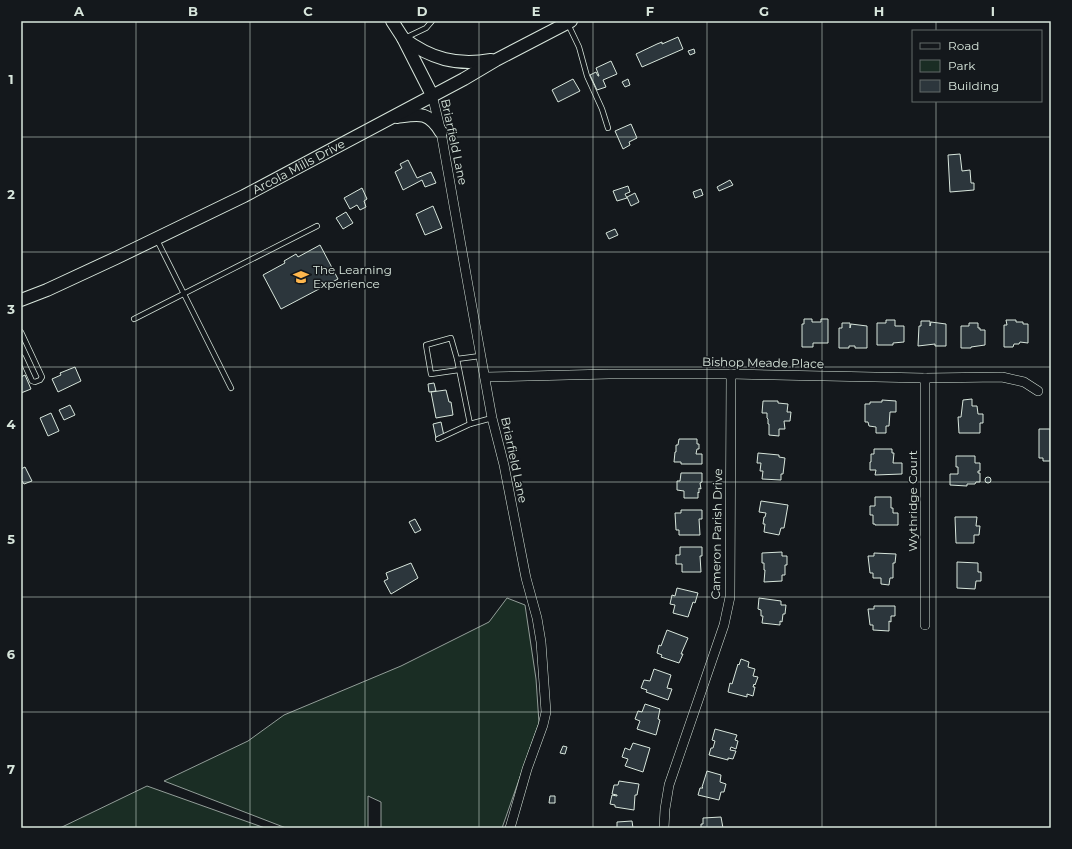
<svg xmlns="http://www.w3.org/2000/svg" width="1072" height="849" font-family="Montserrat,sans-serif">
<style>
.green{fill:#1a2d24;stroke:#939e99}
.building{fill:#2c363c;stroke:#d8e6dc}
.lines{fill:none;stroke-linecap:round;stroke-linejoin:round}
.service-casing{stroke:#d8e6dc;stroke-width:6}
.minor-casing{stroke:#d8e6dc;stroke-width:10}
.tertiary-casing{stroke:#d8e6dc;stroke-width:14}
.service{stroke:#14181c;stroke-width:4.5}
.minor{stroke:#14181c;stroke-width:9}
.tertiary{stroke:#14181c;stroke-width:12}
.grid{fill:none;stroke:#d8e6dc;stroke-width:1;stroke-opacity:0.55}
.labels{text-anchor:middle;stroke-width:3;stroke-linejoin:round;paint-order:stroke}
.street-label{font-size:12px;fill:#d8e6dc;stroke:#14181c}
.poi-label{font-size:12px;fill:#d8e6dc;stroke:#14181c;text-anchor:start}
.neatline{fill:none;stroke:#d8e6dc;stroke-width:1.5}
.grid-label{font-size:13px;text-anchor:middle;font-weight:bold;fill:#d8e6dc}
</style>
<rect width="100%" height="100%" fill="#14181c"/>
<g class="green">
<polygon points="507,598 525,605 536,679 539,723 502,828 381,828 381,802 368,796 368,828 286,828 164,781 248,741 284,715 401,666 489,622"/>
<polygon points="147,786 265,828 60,828"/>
</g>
<g class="building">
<polygon points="678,37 683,49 642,67 636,54 657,44 662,42 662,44"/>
<polygon points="694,49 695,53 690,55 688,51"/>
<polygon points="611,61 617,74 603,80 606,87 597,90 590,75 596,72 598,76 599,76 596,68"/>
<polygon points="573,79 580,91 558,102 552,90"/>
<polygon points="628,79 630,85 625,87 622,82"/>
<polygon points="631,124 637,138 629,142 630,145 623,149 615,131"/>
<polygon points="960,154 962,171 970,170 971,183 974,183 974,190 950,192 948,155"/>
<polygon points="408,160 417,178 431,172 436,183 425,187 422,180 403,190 395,172 402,168 400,164"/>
<polygon points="730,180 733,185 719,191 717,187"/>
<polygon points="628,186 630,192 625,194 627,198 617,201 613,191"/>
<polygon points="362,188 367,199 364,201 366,207 360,210 357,205 350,209 344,198"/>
<polygon points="701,189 703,195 695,198 693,192"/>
<polygon points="635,193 639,202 631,206 627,197"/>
<polygon points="433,206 442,228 425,235 416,214"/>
<polygon points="346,212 353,223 343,229 336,218"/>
<polygon points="615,229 618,235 609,239 606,233"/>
<polygon points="320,245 338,279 281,309 263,275 285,263 284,261 296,254 298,257"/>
<polygon points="804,319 812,319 812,322 821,322 821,319 828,319 828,343 813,343 813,347 802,347 802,324 804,324"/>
<polygon points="886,320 895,320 895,326 904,326 904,342 893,343 893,345 877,345 877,323 886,323"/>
<polygon points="1006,320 1016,320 1016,322 1023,322 1023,324 1028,324 1028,343 1020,342 1019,344 1014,344 1013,347 1004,347 1004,325 1007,325"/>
<polygon points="921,321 930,321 930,326 931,322 946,324 946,346 935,346 935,344 918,346 919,326 921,326"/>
<polygon points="842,323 850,323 850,328 851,324 867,326 867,348 855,348 855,346 849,346 849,348 839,348 839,328 842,328"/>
<polygon points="969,323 978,323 978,328 980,328 980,330 985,330 985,345 971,347 971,348 961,348 961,326 969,326"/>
<polygon points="75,367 81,381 58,392 52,379 61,375 60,373"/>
<polygon points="25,375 31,389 21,393 21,377"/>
<polygon points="434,383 436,391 429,392 428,384"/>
<polygon points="446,390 449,402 451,402 453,415 436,418 431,392"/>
<polygon points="972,399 972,406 977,406 978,414 983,414 983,423 980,423 980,433 959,433 958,417 961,417 963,400"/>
<polygon points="882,400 896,401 896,412 890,412 889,426 886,426 886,433 876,433 876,427 869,426 868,422 865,422 865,404 870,404 870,402 882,402"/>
<polygon points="763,401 778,401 778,403 788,404 787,412 791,412 790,421 784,421 785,429 779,429 779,436 769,435 769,424 768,424 768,419 767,418 767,413 762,413"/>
<polygon points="70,405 75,415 64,420 59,410"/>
<polygon points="51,413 59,431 48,436 40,418"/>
<polygon points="441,422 444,436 436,438 433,424"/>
<polygon points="1039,429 1050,429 1050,461 1043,461 1043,458 1039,458"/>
<polygon points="679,439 697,439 697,444 699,444 699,449 697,449 696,454 702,454 702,464 681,464 681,462 674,462 675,452 676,452 676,445 678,445"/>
<polygon points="874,449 892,449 892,453 894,453 893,463 902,463 902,474 875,475 876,470 870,470 870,462 871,462 871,454 874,454"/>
<polygon points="758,453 779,455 779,457 785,458 783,474 781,474 781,480 762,479 763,471 760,471 761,463 757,463"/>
<polygon points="956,456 975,456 975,463 980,463 980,471 978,471 978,473 980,473 980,482 976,482 975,484 967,484 967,486 950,485 950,474 958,474 958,467 956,467"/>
<polygon points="25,467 32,481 24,484 22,481 21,481 21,469"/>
<polygon points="681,473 702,473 702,482 700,483 701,489 699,488 699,493 698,492 698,498 684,498 684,491 677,490 677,481 680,481"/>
<circle cx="988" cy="480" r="3"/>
<polygon points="875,497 891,497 891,508 893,508 893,513 898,513 898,525 875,525 875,524 873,524 873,515 870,515 870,506 875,506"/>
<polygon points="761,501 788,505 784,528 781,528 779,535 764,532 765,524 763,524 764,517 765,517 766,513 759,512"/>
<polygon points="681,510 702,510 702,519 699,519 700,535 679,535 679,530 676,530 675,513 681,513"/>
<polygon points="955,517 977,517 976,526 980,526 979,535 974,535 974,543 956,543"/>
<polygon points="415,519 421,530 415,533 409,522"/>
<polygon points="680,547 702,547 702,556 700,556 701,572 682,572 682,564 676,564 676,555 680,555"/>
<polygon points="782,552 782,556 787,556 787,565 785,565 785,575 782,575 782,581 764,582 765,570 764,570 764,563 762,563 762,553"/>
<polygon points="874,553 896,554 895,563 893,563 893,578 890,578 889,585 881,584 881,578 873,578 873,573 870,573 868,556 874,556"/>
<polygon points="957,562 978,563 978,572 981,572 981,581 976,581 975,589 957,588"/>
<polygon points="411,563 418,578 391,594 384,581 388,579 386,573"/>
<polygon points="677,588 698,593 695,603 693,602 688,617 673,613 675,605 670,604 672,595 675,596"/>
<polygon points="759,598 781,601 781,605 786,605 785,614 783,614 782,622 780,621 780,625 762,623 763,616 761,616 761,610 758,609"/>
<polygon points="874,606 895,606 895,616 891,616 891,622 889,621 889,631 873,630 873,625 870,625 868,609 874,609"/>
<polygon points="667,630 688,638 681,654 683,654 679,663 661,657 662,655 657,653 659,645 661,646"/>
<polygon points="741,659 749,662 748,667 755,669 753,676 758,677 755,685 754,684 753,687 755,687 753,696 747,694 747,697 728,692 730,683 732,684 738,664 739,665"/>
<polygon points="654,669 671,675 667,688 672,689 668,700 646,692 647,690 641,688 644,680 650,681"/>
<polygon points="645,704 660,709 658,719 660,720 656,735 637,729 640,721 635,719 638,711 642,712"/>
<polygon points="715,729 737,735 735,740 738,741 736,749 731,747 730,750 736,751 733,759 728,758 728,760 709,755 711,748 713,748 715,741 712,740"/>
<polygon points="633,743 650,748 643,772 625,766 628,759 622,757 625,748 630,750"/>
<polygon points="563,746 567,747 565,754 560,753"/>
<polygon points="707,771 721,775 720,782 726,784 724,792 721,792 719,800 698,795 700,788 703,788 702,787"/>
<polygon points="619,781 639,784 637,795 635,795 634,810 615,807 615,805 610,804 612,795 617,796 617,795 612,794 614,785 618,785"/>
<polygon points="550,796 555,796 555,803 549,803"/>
<polygon points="721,817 723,828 701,828 701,824 703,824 703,818"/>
<polygon points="632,821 633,828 617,828 617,822"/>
</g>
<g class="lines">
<defs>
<g id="service">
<polyline points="568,24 579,47 587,76 602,109 608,128"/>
<polyline points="405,38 426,28 432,21"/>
<polyline points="157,240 231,388"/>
<polyline points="134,319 317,226"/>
<polyline points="21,332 42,377 40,380 35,382 32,381 21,357"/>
<polyline points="480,356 457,359 470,424 492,418"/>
<polyline points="457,359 451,338 426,345 431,374 459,370"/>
<polyline points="438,439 470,424"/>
</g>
<g id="minor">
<polyline points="432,95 441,132 468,285 492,418 504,465 526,578 537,618 541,642 546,712 543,725 527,769 510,828"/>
<polyline points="485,377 609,374 731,374 925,378 1002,377 1024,382 1038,391"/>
<polyline points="925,378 925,625"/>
<polyline points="664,828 665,809 669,785 724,625 730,597 731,374"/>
</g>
<g id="tertiary">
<polyline points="392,21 403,38 432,95"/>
<path d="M403,38C431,59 457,66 491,60"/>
<path d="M397,117C419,114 428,111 441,132"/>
<path id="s1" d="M21,300L47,290L116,258L244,196L464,79L496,60L571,21"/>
</g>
</defs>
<use href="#service" class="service-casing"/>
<use href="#minor" class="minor-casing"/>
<use href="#tertiary" class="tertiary-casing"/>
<use href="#service" class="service"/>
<use href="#minor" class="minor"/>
<use href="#tertiary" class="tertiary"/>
</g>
<path class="grid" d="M136,21V828M250,21V828M365,21V828M479,21V828M593,21V828M707,21V828M822,21V828M936,21V31M936,101V828M21,137H1051M21,252H1051M21,367H1051M21,482H1051M21,597H1051M21,712H1051"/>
<defs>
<symbol id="school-bare" viewBox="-9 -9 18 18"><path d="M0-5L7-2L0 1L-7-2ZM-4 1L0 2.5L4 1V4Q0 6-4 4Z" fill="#ffb74d" stroke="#14181c" stroke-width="2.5" paint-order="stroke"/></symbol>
</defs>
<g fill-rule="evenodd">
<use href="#school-bare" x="290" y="266" width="22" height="22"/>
</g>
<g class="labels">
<g class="street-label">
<text transform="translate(454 142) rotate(78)" y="4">Briarfield Lane</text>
<text dy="4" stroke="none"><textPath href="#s1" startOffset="308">Arcola Mills Drive</textPath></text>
<text transform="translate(763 363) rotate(1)" y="4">Bishop Meade Place</text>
<text transform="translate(514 460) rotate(78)" y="4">Briarfield Lane</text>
<text transform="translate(913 501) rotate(-90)" y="4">Wythridge Court</text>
<text transform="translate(717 534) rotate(-89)" y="4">Cameron Parish Drive</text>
</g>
<g class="poi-label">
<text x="313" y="274">The Learning<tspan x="313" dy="14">Experience</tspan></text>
</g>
</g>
<rect width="1072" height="849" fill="none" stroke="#14181c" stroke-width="44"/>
<rect x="912" y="30" width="130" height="72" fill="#14181c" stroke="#626a69"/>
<rect x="920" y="43" width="20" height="6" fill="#14181c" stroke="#626a69"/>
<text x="948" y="50" font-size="12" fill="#d8e6dc">Road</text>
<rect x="920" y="60" width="20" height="12" fill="#1a2d24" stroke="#626a69"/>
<text x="948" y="70" font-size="12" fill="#d8e6dc">Park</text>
<rect x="920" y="80" width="20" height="12" fill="#2c363c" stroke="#626a69"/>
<text x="948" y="90" font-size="12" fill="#d8e6dc">Building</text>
<rect x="22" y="22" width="1028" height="805" class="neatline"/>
<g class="grid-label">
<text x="79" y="16">A</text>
<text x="193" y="16">B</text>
<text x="308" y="16">C</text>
<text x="422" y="16">D</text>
<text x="536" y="16">E</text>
<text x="650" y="16">F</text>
<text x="764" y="16">G</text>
<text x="879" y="16">H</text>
<text x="993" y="16">I</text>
<text x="11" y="84">1</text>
<text x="11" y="199">2</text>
<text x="11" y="314">3</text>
<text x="11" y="429">4</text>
<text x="11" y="544">5</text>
<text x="11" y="659">6</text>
<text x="11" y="774">7</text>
</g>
</svg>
